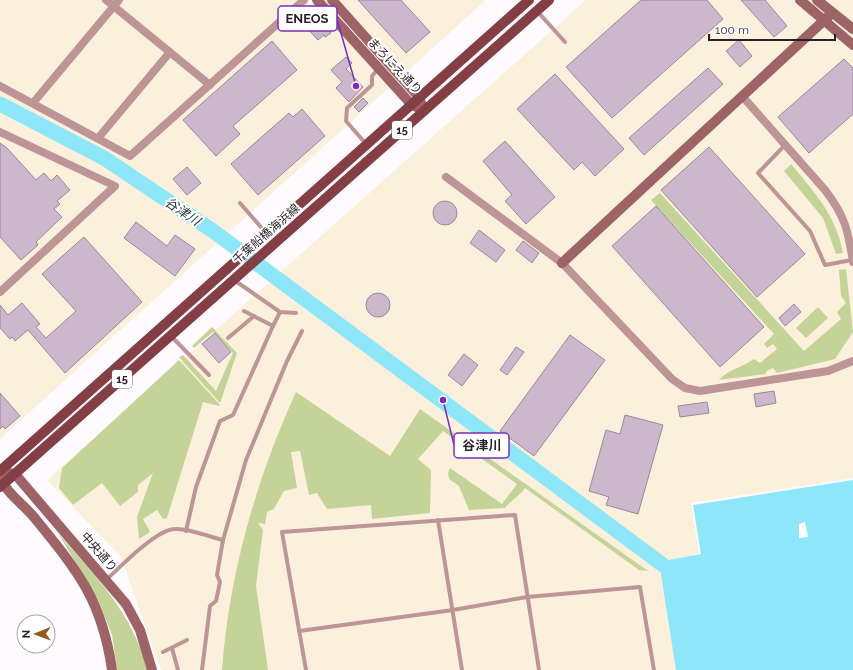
<svg xmlns="http://www.w3.org/2000/svg" width="853" height="670" font-family="Raleway,'Noto Sans JP',sans-serif">
<style>
.industrial{fill:#fbf0dc}
.green{fill:#c4d498}
.water{fill:#8ee6f9}
.pier{fill:#fffafe}
.lines{fill:none;stroke-linecap:round;stroke-linejoin:round}
.river{stroke:#8ee6f9;stroke-width:15}
.building{fill:#cdb7cd;stroke:#9d879c}
.lane{stroke:#be9596;stroke-width:4}
.street{stroke:#be9596;stroke-width:8}
.secondary{stroke:#9d6366;stroke-width:10}
.primary{stroke:#843f45;stroke-width:10}
.labels{text-anchor:middle;stroke-width:4;stroke-linejoin:round;paint-order:stroke}
.shield{fill:#fff;stroke:#686268;stroke-width:1}
.shield-label{font-size:11px;font-weight:bold;fill:#281f28}
.street-label{font-size:12px;fill:#281f28;stroke:#fff}
.water-label{font-size:13px;font-style:italic;fill:#1f3539;stroke:#fff}
.leader{fill:none;stroke:#7b2cbf;stroke-width:1.5}
.callout-dot{fill:#7b2cbf;stroke:#fff;stroke-width:1.5}
.callout{fill:#fff;stroke:#7b2cbf;stroke-width:1.5}
.callout-label{font-size:13px;text-anchor:middle;font-weight:bold;fill:#281f28}
</style>
<rect width="100%" height="100%" fill="#fffafe"/>
<g class="industrial">
<polygon points="0,0 305,0 311,5 314,0 486,0 0,439"/>
<polygon points="586,0 853,0 853,478 691,503 699,553 661,564 677,670 161,670 121,557 47,480"/>
</g>
<g class="green">
<path d="M791,164C815,193 836,215 843,253L836,254L823,218L784,171Z"/>
<path d="M660,193L804,351L841,319L837,312L846,303L841,296L839,270L846,269L853,332L835,359L777,373L773,368L768,370L765,374L719,380C727,370 743,367 754,359L760,363L777,349L773,344L767,348L764,344L774,334L651,200Z"/>
<polygon points="818,307 828,318 806,338 796,328"/>
<polygon points="212,327 237,353 220,403 179,357 183,355 216,391 233,353 213,332 194,348 192,346"/>
<polygon points="179,360 220,405 219,406 203,402 167,518 163,519 157,510 143,519 150,532 139,539 137,517 153,473 138,485 138,492 120,506 102,483 73,505 59,488 62,468"/>
<path d="M296,392L390,456L420,409L648,571L639,570L525,488C520,496 512,499 505,508L469,510L459,486L449,479L448,473L450,468L502,504L517,484L443,431L418,459L431,470L430,513L372,519L371,505L327,509L317,493L309,495L300,451L291,452L297,488L284,491L274,509L267,512L265,524L258,523L263,530L256,586L268,670H222C229,574 256,480 296,392Z"/>
<path d="M58,533C94,575 134,614 147,670H117L112,635L98,600Z"/>
</g>
<polygon class="water" points="853,480 853,670 676,670 660,568 669,560 701,554 693,505"/>
<polygon class="pier" points="805,522 808,537 799,538 799,524"/>
<g class="lines">
<polyline class="river" points="0,104 104,158 213,231 663,565"/>
</g>
<g class="building">
<polygon points="358,0 401,0 430,32 406,53"/>
<polygon points="641,0 707,0 723,19 612,118 566,67"/>
<polygon points="741,0 765,0 787,26 774,37"/>
<polygon points="308,7 331,33 325,37 324,35 318,40 306,27 301,31 292,21"/>
<polygon points="739,40 752,56 740,67 726,51"/>
<polygon points="272,41 297,70 233,126 240,134 216,156 183,120"/>
<polygon points="346,57 352,63 346,69 363,87 349,102 336,88 342,82 331,70"/>
<polygon points="844,59 853,68 853,114 809,153 778,117"/>
<polygon points="708,68 723,84 644,155 629,138"/>
<polygon points="555,74 624,149 595,176 582,162 574,170 517,109"/>
<polygon points="363,98 368,103 359,112 354,107"/>
<polygon points="302,109 325,136 258,195 231,164 289,113 293,117"/>
<polygon points="505,141 555,197 526,224 505,201 512,195 483,161"/>
<polygon points="0,143 7,148 36,180 44,173 51,181 57,175 70,190 57,201 60,204 54,209 62,217 36,242 38,245 21,260 0,237"/>
<polygon points="709,147 805,254 757,297 661,190"/>
<polygon points="187,167 201,183 187,195 173,179"/>
<circle cx="445" cy="213" r="12"/>
<polygon points="656,206 764,327 720,367 612,246"/>
<polygon points="136,222 167,246 175,235 195,249 175,276 124,238"/>
<polygon points="479,230 505,250 496,262 470,243"/>
<polygon points="84,237 142,302 65,373 28,330 15,341 12,337 10,339 0,328 0,305 8,315 22,303 40,324 36,327 46,338 76,311 42,274"/>
<polygon points="523,241 539,253 532,263 516,250"/>
<circle cx="378" cy="305" r="12"/>
<polygon points="794,304 801,312 785,326 779,318"/>
<polygon points="215,333 231,352 219,363 202,344"/>
<polygon points="570,335 605,360 534,456 500,431"/>
<polygon points="516,347 524,352 507,375 500,370"/>
<polygon points="464,354 478,365 462,386 448,375"/>
<polygon points="774,391 776,403 756,407 754,394"/>
<polygon points="0,393 20,416 5,429 3,426 0,429"/>
<polygon points="707,402 709,413 680,417 678,406"/>
<polygon points="625,415 663,425 638,514 606,505 609,497 589,491 606,430 620,434"/>
</g>
<g class="lines">
<g class="lane">
<polyline points="537,11 565,42"/>
<polyline points="366,144 346,121 347,108 372,85 372,76 379,68"/>
<polyline points="785,145 758,173 810,231 825,265 852,260"/>
<polyline points="240,203 266,233"/>
<polyline points="234,280 280,312 296,313"/>
<polyline points="273,326 280,312"/>
<polyline points="171,336 209,375"/>
<polyline points="228,338 254,316"/>
<polyline points="438,520 462,670"/>
<polyline points="186,531 196,487 220,421 233,415 273,326 244,311"/>
<path d="M107,579C121,566 157,529 175,529C188,528 210,537 223,540"/>
<polyline points="299,631 453,610 527,597 640,587 654,670"/>
<polyline points="172,648 178,670"/>
<polyline points="163,652 187,640"/>
<polyline points="202,670 210,606 216,601 220,582 217,575 223,540 246,460 287,361 302,331"/>
<polyline points="306,670 282,532 515,515 539,670"/>
</g>
<g class="street">
<polyline points="106,0 210,85"/>
<polyline points="0,86 130,156 304,0"/>
<path d="M743,97L825,190C845,216 848,230 853,262"/>
<polyline points="33,103 119,0"/>
<polyline points="0,132 115,186 0,292"/>
<polyline points="99,137 170,52"/>
<polyline points="446,177 562,263 672,379 685,388 700,391 828,371 853,361"/>
</g>
<g class="secondary">
<polyline points="317,0 411,104 424,111"/>
<polyline points="332,0 419,97 422,106"/>
<polyline points="800,0 853,45"/>
<polyline points="817,0 853,29"/>
<polyline points="562,263 832,13"/>
<polyline points="0,472 15,474 126,604 140,630 152,670"/>
<path d="M0,474C4,492 21,502 33,516C77,570 102,599 112,670"/>
</g>
<g class="primary">
<polyline points="0,471 529,0"/>
<polyline points="0,487 549,0"/>
</g>
</g>
<g class="labels">
<g class="shield">
<rect x="392" y="121" width="20" height="18" rx="3"/>
<rect x="112" y="370" width="20" height="18" rx="3"/>
</g>
<g class="shield-label">
<text x="402" y="134">15</text>
<text x="122" y="383">15</text>
</g>
<g class="street-label">
<text transform="translate(395 66) rotate(47)" y="4">まろにえ通り</text>
<text transform="translate(266 234) rotate(-41)" y="4">千葉船橋海浜線</text>
<text transform="translate(99 552) rotate(49)" y="4">中央通り</text>
</g>
<g class="water-label">
<text transform="translate(183 211) rotate(34)" y="5">谷津川</text>
</g>
</g>
<path class="leader" d="M356 86L337 19M443 400L454 445"/>
<g class="callout-dot">
<circle cx="356" cy="86" r="4"/>
<circle cx="443" cy="400" r="4"/>
</g>
<g class="callout">
<rect x="278" y="6" width="59" height="25" rx="4"/>
<rect x="454" y="433" width="55" height="25" rx="4"/>
</g>
<g class="callout-label">
<text x="307" y="23">ENEOS</text>
<text x="482" y="450">谷津川</text>
</g>
<g transform="translate(36 634) rotate(269)"><circle r="19" fill="#ffffff" stroke="#a9a5a9"/>
<path d="M0-3L7 15L0 10L-7 15Z" fill="#985920"/>
<text y="-6" font-size="11" font-weight="bold" text-anchor="middle" fill="#281f28">N</text>
</g>
<path d="M709 34v6h126v-6" fill="none" stroke="#281f28" stroke-width="2"/>
<text x="715" y="34" font-size="12" fill="#281f28" stroke="#ffffff" stroke-width="3" paint-order="stroke">100 m</text>
</svg>
